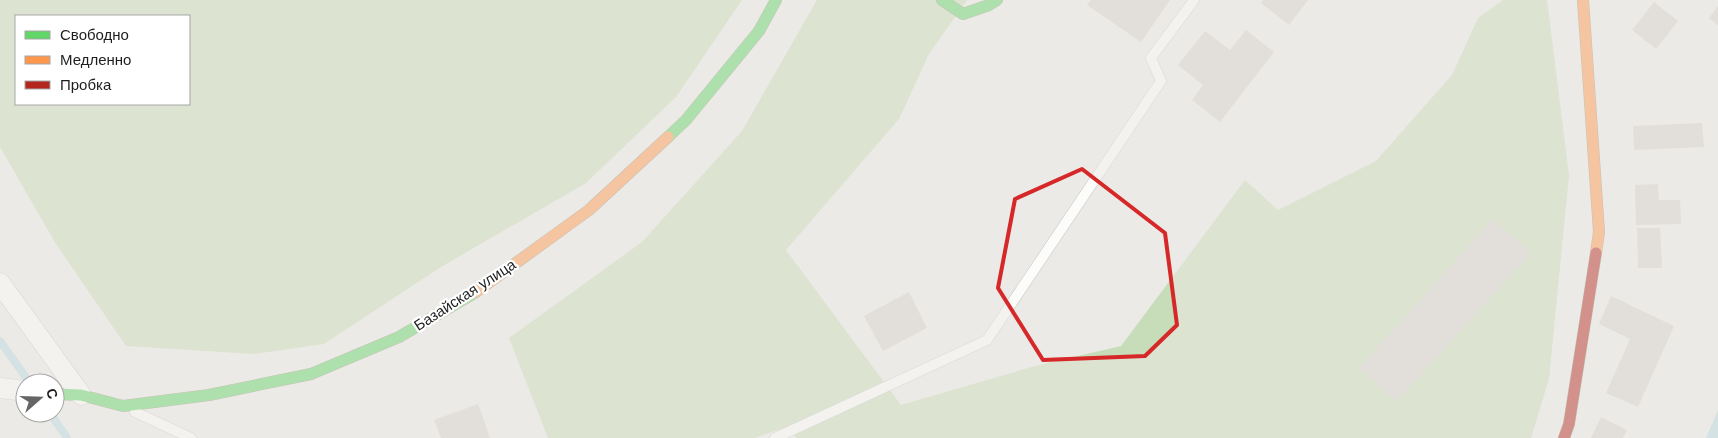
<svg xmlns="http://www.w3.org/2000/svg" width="1718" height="438" font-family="'DM Sans',sans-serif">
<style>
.forest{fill:#c7dcb9;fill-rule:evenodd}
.water{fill:#b7dae2}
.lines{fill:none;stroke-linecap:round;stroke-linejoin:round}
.stream{stroke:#b7dae2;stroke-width:8}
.building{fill:#d4d2cf}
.lane-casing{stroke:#c5c4c2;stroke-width:11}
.street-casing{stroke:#c5c4c2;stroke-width:21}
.fast-casing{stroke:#95967d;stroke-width:12}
.slow-casing{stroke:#95967d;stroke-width:12}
.jam-casing{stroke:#95967d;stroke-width:12}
.lane{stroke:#fcfcfb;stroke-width:10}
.street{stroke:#fcfcfb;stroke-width:20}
.fast{stroke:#63d668;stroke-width:11}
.slow{stroke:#ff974d;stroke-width:11}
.jam{stroke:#b3261e;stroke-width:11}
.marked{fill:none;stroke:#d62828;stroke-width:4;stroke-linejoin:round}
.labels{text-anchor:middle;stroke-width:4.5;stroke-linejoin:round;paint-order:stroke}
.street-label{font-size:15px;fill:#1e1e1e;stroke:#fff}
</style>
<rect width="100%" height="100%" fill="#eceae6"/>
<g class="forest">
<path d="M0,0H742L676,97L586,183L441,267L324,344L254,354L126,346L56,244L0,147ZM16,16H189V104H16Z"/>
<polygon points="817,0 967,0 929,54 899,119 786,250 901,405 1035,366 1121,346 1245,180 1278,210 1376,161 1452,75 1478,18 1503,0 1547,0 1569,176 1549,379 1531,438 797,438 786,427 755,438 548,438 509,338 642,242 742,131"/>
</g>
<polygon class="water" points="1718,410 1718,438 1706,438"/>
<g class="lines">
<g class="stream">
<polyline points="0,341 30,383"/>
<polyline points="50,413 67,438"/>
</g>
</g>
<g class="building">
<polygon points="1091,0 1170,0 1141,42 1087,5"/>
<polygon points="1263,0 1308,0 1289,25 1261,3"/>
<polygon points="1654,2 1678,21 1656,49 1632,30"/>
<polygon points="1718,6 1718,25 1709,18"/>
<polygon points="1246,30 1274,52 1220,122 1192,100 1203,85 1178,65 1205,31 1230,50"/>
<polygon points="1702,123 1704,147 1634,150 1633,126"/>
<polygon points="1658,184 1659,200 1680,200 1681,224 1636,225 1635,185"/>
<polygon points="1493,219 1531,253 1396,402 1359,368"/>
<polygon points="1637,228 1660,228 1662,268 1638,268"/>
<polygon points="909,292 927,328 883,351 864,316"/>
<polygon points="1611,296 1674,326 1638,407 1606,393 1630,339 1599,324"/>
<polygon points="478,404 490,438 441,438 434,420"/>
<polygon points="1601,417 1627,430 1623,438 1591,438"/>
</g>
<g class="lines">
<defs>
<g id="lane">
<polyline points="135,412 191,438"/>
<polyline points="775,438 987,340 1161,81 1151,58 1194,0"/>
</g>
<g id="street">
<polyline points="0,283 81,395"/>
<polyline points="0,388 25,391"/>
</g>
<g id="fast">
<polyline points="942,0 963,14 989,5 997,0"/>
<polyline points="668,137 686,120 759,31 776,0"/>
<polyline points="55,394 81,395 123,406 209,395 311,374 399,337 476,292"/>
</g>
<g id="slow">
<polyline points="1583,0 1599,232 1596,253"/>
<polyline points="476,292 589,210 668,137"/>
</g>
<polyline id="jam" points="1564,438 1569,424 1596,253"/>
</defs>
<use href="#lane" class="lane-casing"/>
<use href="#street" class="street-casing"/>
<use href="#fast" class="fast-casing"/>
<use href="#slow" class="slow-casing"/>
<use href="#jam" class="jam-casing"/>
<use href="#lane" class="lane"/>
<use href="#street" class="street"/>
<use href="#fast" class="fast"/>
<use href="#slow" class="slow"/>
<use href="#jam" class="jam"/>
</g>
<path d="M0 0H1718V438H0ZM1082,169L1165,233L1177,325L1145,356L1043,360L998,288L1015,199Z" fill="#eceae6" fill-opacity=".55" fill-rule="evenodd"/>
<path class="marked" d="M1082,169L1165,233L1177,325L1145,356L1043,360L998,288L1015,199Z"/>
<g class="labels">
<g class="street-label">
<text transform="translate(465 295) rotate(-33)" y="5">Базайская улица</text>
</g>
</g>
<rect x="15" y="15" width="175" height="90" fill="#ffffff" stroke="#a5a5a5"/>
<rect x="25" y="31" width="25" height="8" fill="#63d668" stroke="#a5a5a5"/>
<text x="60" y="40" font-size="15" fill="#1e1e1e">Свободно</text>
<rect x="25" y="56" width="25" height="8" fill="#ff974d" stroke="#a5a5a5"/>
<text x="60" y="65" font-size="15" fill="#1e1e1e">Медленно</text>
<rect x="25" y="81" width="25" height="8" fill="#b3261e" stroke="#a5a5a5"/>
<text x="60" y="90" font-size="15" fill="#1e1e1e">Пробка</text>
<g transform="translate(40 398) rotate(70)"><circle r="24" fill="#ffffff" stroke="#a5a5a5"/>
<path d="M0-4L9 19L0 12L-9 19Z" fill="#666564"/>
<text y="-8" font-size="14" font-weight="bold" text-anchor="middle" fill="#1e1e1e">С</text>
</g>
</svg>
